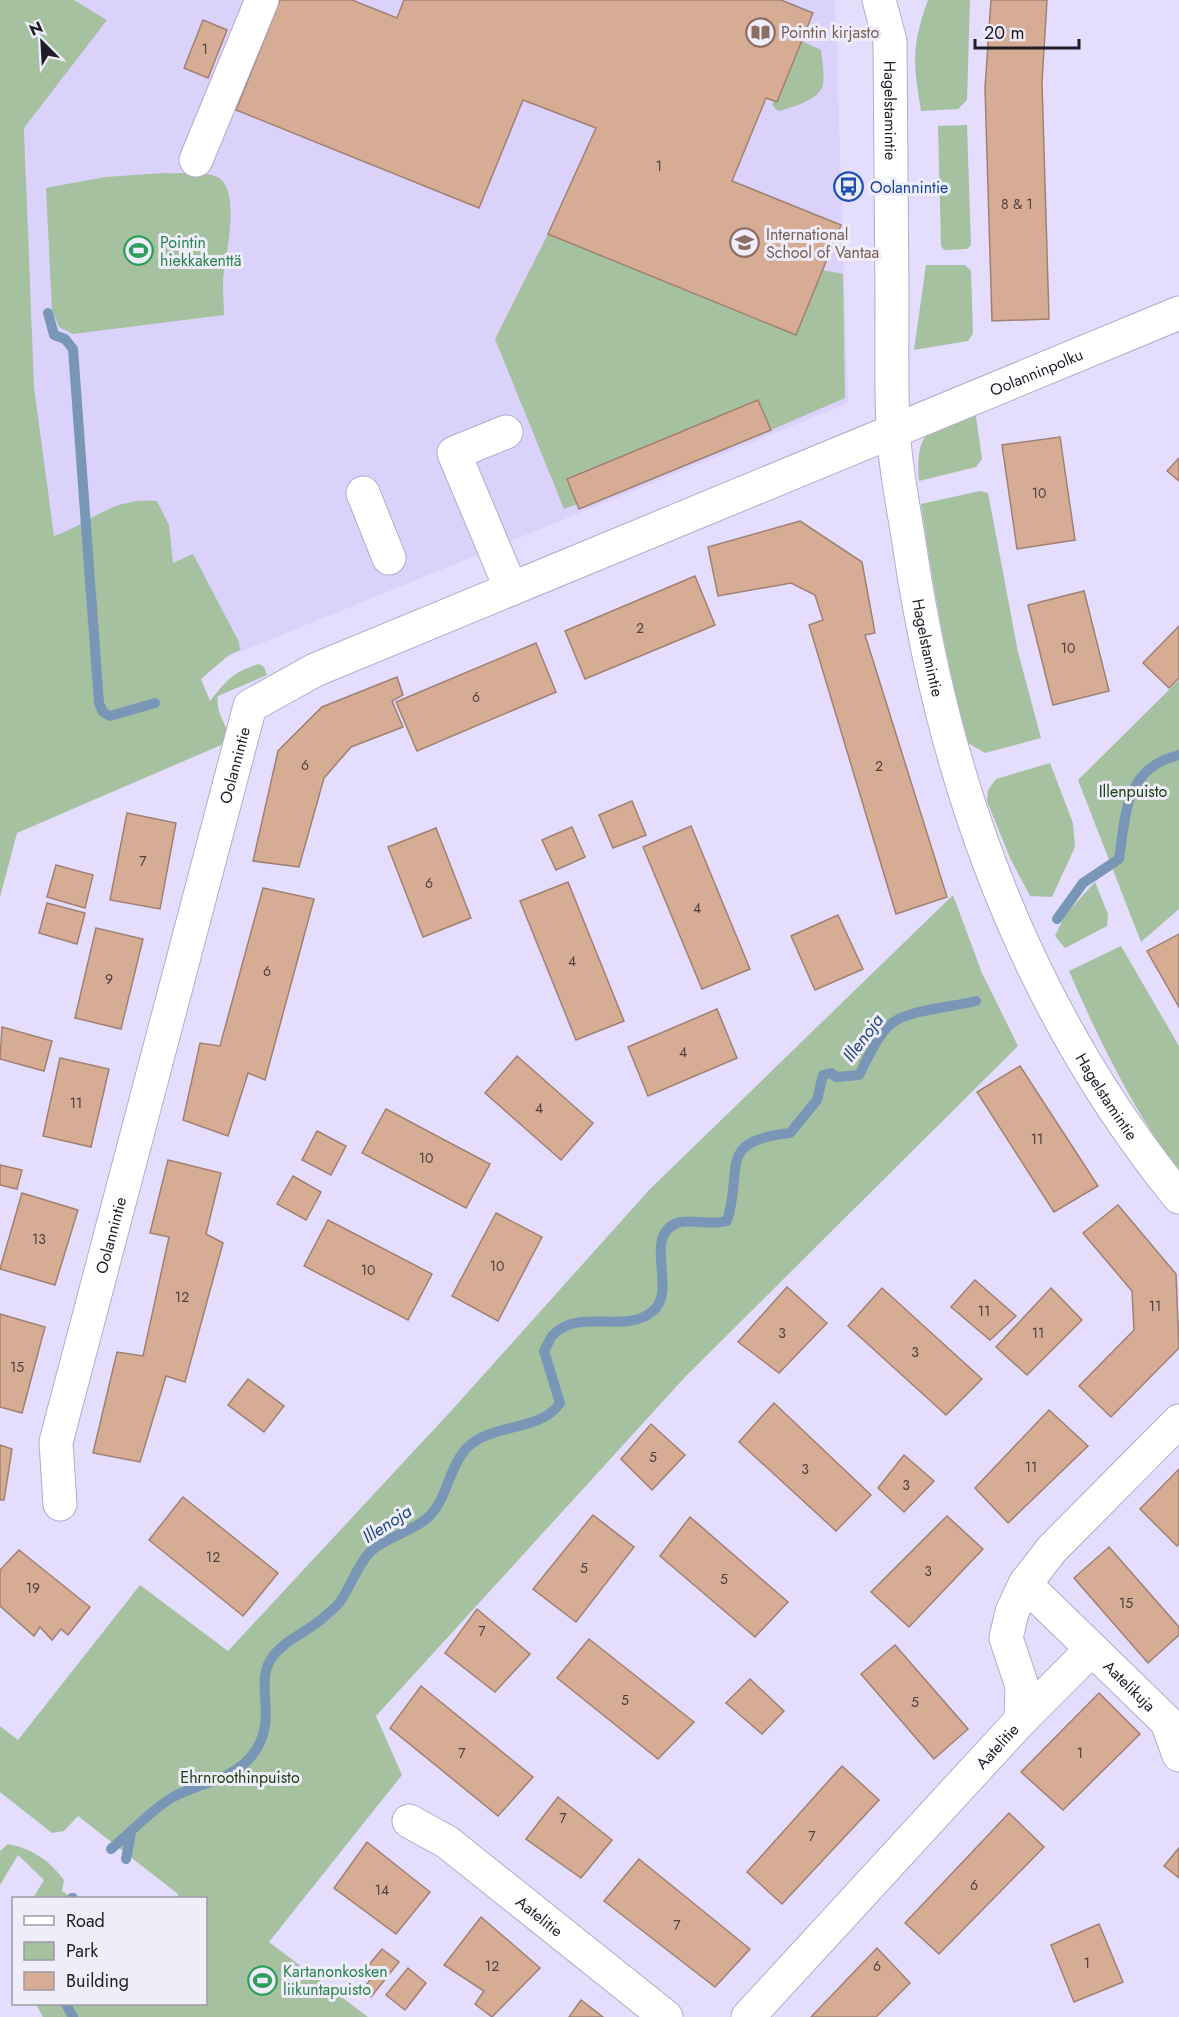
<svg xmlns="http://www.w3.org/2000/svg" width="1179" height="2017" font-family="Jost,sans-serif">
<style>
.built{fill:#dad2fa}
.green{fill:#a6c1a0}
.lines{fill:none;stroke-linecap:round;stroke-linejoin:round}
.stream{stroke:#7a96b7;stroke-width:10}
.building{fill:#d6ac95;stroke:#a08171;stroke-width:1.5}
.minor-casing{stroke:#b2accb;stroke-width:35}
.minor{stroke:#fff;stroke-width:33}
.labels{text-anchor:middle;stroke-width:6;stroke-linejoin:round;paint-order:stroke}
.number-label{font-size:14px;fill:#4e4144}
.education-label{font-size:16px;fill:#785e54;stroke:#f0edfa;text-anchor:start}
.street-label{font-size:16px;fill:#201d29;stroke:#f0edfa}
.transit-label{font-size:16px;fill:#164399;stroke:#f0edfa;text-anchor:start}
.leisure-label{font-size:16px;fill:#27864d;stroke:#f0edfa;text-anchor:start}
.park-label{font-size:16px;fill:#1b4210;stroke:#f0edfa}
.water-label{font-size:18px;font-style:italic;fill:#234a78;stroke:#f0edfa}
</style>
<rect width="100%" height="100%" fill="#e4ddfe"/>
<polygon class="built" points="74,0 835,0 848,403 196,670 0,557 0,57 27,177 24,128 106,20"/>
<g class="green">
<path d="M0,0H74L107,20L24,128L34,387L54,536C91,523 114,496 157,501L169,525L173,563L193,554L239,642L240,650L229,655L201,679L210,701C227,680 231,673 259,664L264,667L267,675L218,696C215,717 230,724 228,742L17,833L0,897Z"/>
<path d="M928,0H970L967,100L958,109L921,111C913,63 911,47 928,0Z"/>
<path d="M802,41L821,50C822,60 825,75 823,85C819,100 791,108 778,111L772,105Z"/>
<polygon points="967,125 971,245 967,249 944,250 941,246 938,126"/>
<path d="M164,173C179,174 201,171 215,176C244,186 224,259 223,282C223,293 224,304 224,315L73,334L59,327L52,310L46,188L105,177Z"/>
<polygon points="548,234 796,335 822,270 843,274 845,398 771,430 758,400 567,478 577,504 564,509 495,339"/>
<polygon points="926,265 965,265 971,271 973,334 968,341 914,350"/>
<path d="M975,409L982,459L976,467L919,481C915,426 932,430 975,409Z"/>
<path d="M980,491L988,493L1018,652L1041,738L985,753L968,743C946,664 933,585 921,504Z"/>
<polygon points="1179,680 1179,909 1141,942 1078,780"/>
<polygon points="1050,763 1073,823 1075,847 1052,897 1030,896 1010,858 987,801 988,790 996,779"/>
<polygon points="1095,882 1108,914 1107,926 1065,948 1055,936 1065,915"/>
<polygon points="953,895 982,973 1018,1046 686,1376 376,1716 402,1775 269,1942 368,2017 43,2017 36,2004 206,2004 206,1898 177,1898 178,1894 78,1816 64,1831 52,1833 0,1792 0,1726 18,1740 140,1585 228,1651 451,1411 650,1189"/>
<path d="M1121,946L1179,1046V1171C1132,1109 1100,1042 1069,971Z"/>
<path d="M8,1844C32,1848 50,1861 64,1880L62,1891L72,1898H33L44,1880L18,1855L0,1885V1851Z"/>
</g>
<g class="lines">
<g class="stream">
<polyline points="48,313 54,335 65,339 73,349 99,703 103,712 110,716 155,703"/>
<path d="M1057,919L1083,883L1119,859C1126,813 1125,768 1179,755"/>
<path d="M111,1849C132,1832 149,1811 173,1797C199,1783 228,1781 249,1759C283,1721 251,1685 273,1656C285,1640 307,1632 323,1618C328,1613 335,1608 339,1603C351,1587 356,1567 370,1552C385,1538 408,1533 425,1520C447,1503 447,1471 465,1450C489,1422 540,1433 560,1403L544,1351C547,1347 549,1339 553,1335C580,1307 625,1335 653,1311C678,1290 642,1237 677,1223C690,1218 709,1226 727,1221C744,1169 715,1141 790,1133L817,1100L823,1075L831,1073L836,1077L859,1075C868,1058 876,1037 891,1024C906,1010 953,1007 976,1001"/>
<polyline points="126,1859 131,1833"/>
<polyline points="72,1898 73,1898"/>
<polyline points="66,2004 73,2017"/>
</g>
</g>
<g class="building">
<polygon points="280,0 352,0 397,18 404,0 781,0 813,13 777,102 766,98 732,181 841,225 796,335 548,234 596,128 523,100 479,208 236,110"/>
<polygon points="991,0 1047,0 1042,82 1049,319 992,321 985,88"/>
<polygon points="203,20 227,30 208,78 184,68"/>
<polygon points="758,400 771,430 579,509 567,479"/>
<polygon points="1060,437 1075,540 1017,549 1002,445"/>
<polygon points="1179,458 1179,481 1167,471"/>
<polygon points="800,521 862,562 875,633 865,635 947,897 896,914 809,625 823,620 815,595 791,583 718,596 708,547"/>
<polygon points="695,576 715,625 585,679 565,631"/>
<polygon points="1084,591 1109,691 1053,705 1028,605"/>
<polygon points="1179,626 1179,678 1169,688 1143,663"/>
<polygon points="536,643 556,692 417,751 396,702"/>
<polygon points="397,677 403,695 392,701 403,727 351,747 324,778 299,867 253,861 278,751 322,707"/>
<polygon points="632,801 646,835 613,848 599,815"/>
<polygon points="127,813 176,823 160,909 110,900"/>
<polygon points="691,826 750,969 702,989 643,847"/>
<polygon points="572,827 585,857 556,870 542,840"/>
<polygon points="436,828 471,918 423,937 388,847"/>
<polygon points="56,865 93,875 85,908 47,897"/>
<polygon points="568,882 624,1021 576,1040 520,901"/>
<polygon points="263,888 314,899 265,1080 248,1073 228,1136 183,1120 200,1043 220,1046"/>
<polygon points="47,903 85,913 77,944 39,933"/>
<polygon points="838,915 863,969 815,990 791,936"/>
<polygon points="96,928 143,939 121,1029 75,1018"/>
<polygon points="1179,934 1179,1007 1147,951"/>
<polygon points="717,1009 737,1058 648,1096 628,1047"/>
<polygon points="2,1027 52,1041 44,1071 0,1059"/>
<polygon points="517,1056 593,1123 561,1160 485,1093"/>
<polygon points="60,1058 109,1069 91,1147 43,1136"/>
<polygon points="1020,1066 1098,1186 1054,1212 977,1092"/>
<polygon points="386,1109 490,1164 466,1208 362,1153"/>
<polygon points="317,1131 346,1146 331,1175 302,1160"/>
<polygon points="168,1160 221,1173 206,1234 223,1243 185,1382 166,1376 140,1462 93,1453 117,1352 143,1356 169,1237 150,1233"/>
<polygon points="0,1165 22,1170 17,1189 0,1185"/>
<polygon points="293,1176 321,1192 306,1220 277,1204"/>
<polygon points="22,1193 78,1210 55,1285 0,1269"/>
<polygon points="1118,1205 1176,1274 1179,1348 1111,1417 1079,1386 1134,1330 1132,1291 1083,1233"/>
<polygon points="496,1213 542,1237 498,1321 452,1296"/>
<polygon points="328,1220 432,1274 408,1320 304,1266"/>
<polygon points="975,1280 1016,1316 990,1340 951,1307"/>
<polygon points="787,1287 827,1323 779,1373 738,1342"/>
<polygon points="882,1288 982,1379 946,1415 848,1326"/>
<polygon points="1051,1288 1082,1320 1027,1375 996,1347"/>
<polygon points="0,1314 45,1327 22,1413 0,1407"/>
<polygon points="248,1379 284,1406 264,1432 228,1405"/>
<polygon points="774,1403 871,1495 836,1531 739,1442"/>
<polygon points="1049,1410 1088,1446 1008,1523 975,1488"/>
<polygon points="651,1424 685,1455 652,1490 621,1459"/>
<polygon points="0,1445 12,1449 4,1500 0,1500"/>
<polygon points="904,1455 934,1481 904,1512 878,1488"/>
<polygon points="1179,1469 1179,1544 1177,1546 1140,1509"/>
<polygon points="183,1497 278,1573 243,1616 149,1540"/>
<polygon points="593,1515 634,1547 576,1622 533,1589"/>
<polygon points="947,1516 983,1549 909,1627 871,1592"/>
<polygon points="690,1517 788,1602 755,1637 660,1556"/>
<polygon points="1109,1547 1179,1627 1179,1635 1148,1663 1074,1578"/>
<polygon points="19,1550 90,1607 68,1635 61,1629 52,1640 40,1627 34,1636 0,1606 0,1570"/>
<polygon points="477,1609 530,1654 495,1692 445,1653"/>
<polygon points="589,1639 694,1722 658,1759 557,1678"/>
<polygon points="895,1645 968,1729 934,1759 861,1674"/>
<polygon points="750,1679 784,1711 762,1734 726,1703"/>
<polygon points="421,1686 533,1777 498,1816 390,1728"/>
<polygon points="1099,1693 1140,1734 1063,1810 1021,1772"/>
<polygon points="842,1766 879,1800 782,1904 747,1872"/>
<polygon points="558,1797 612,1840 581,1878 526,1839"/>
<polygon points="1009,1813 1044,1847 939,1954 905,1923"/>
<polygon points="367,1842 430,1892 396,1934 334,1888"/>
<polygon points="1179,1848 1179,1878 1164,1866"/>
<polygon points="639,1859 750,1949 715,1987 604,1901"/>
<polygon points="481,1917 540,1968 492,2017 475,2004 484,1991 444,1965"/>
<polygon points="1099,1924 1123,1982 1074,2002 1051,1945"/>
<polygon points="877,1948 910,1983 876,2017 811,2017"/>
<polygon points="382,1949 399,1962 371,1997 362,1990 370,1980 362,1973"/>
<polygon points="408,1968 426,1983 405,2010 386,1995"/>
<polygon points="581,2000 603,2017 569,2017"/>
</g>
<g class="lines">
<defs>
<g id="minor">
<path id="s1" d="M879,0L890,41C891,127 891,213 892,299C892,342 891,385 893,428C895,468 904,509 910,549C945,786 1027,1010 1179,1197"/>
<polyline points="196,160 262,0"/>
<polyline points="506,432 454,453 511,589"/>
<polyline points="363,493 389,558"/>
<path id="s2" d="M60,1504L56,1442L250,706L315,670L1179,313"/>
<polyline points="1025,1584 1092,1649"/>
<path id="s3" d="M1021,1720L1092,1649L1167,1722L1179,1755"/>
<path id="s4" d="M409,1821L447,1842L666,2017"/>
<path id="s5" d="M748,2017L1021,1720L1022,1686L1006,1638L1012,1612L1025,1584L1052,1549L1179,1421"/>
</g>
</defs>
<use href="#minor" class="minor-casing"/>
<use href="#minor" class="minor"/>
</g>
<defs>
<symbol id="library-ring" viewBox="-11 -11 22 22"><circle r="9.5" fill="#f0edfa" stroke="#8d6e63" stroke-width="1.5"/><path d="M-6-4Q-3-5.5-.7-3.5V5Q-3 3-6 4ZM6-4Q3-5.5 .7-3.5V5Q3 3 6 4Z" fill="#8d6e63"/></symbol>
<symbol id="bus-ring" viewBox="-11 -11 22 22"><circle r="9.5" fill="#f0edfa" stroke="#1a4fb4" stroke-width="1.5"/><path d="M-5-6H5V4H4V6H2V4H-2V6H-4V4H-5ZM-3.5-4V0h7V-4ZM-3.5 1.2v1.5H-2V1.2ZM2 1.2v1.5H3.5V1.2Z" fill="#1a4fb4"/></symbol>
<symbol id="school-ring" viewBox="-11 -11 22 22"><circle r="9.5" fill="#f0edfa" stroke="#8d6e63" stroke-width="1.5"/><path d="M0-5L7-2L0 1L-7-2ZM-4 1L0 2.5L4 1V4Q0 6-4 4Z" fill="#8d6e63"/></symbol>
<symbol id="stadium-ring" viewBox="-11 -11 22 22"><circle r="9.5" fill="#f0edfa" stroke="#2e9e5b" stroke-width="1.5"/><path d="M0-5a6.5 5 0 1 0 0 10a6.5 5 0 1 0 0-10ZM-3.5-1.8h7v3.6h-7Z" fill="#2e9e5b"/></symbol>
</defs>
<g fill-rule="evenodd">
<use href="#library-ring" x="744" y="16" width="33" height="33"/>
<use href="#bus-ring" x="832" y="170" width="33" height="33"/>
<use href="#school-ring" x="728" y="226" width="33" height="33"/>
<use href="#stadium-ring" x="122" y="234" width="33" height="33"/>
<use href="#stadium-ring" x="246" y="1964" width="33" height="33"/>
</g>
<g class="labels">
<g class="number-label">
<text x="205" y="54">1</text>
<text x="659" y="171">1</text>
<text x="1017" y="209">8 &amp; 1</text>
<text x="1039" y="498">10</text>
<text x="640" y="633">2</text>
<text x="1068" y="653">10</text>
<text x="476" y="702">6</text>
<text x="305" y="770">6</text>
<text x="879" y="771">2</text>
<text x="143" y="866">7</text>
<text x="429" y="888">6</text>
<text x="697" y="913">4</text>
<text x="572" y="966">4</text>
<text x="267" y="976">6</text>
<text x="109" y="984">9</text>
<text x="683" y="1057">4</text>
<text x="76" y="1108">11</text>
<text x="539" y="1113">4</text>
<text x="1037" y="1144">11</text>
<text x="426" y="1163">10</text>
<text x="39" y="1244">13</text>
<text x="497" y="1271">10</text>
<text x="368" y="1275">10</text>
<text x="182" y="1302">12</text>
<text x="1155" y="1311">11</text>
<text x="984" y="1316">11</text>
<text x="782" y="1338">3</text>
<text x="1038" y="1338">11</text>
<text x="915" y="1357">3</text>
<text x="17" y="1372">15</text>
<text x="653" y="1462">5</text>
<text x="1031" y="1472">11</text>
<text x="805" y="1474">3</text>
<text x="906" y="1490">3</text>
<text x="213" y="1562">12</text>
<text x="584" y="1573">5</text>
<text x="928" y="1576">3</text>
<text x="724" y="1584">5</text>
<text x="33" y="1593">19</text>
<text x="1126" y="1608">15</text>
<text x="482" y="1636">7</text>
<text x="625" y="1705">5</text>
<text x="915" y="1707">5</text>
<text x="462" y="1758">7</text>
<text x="1080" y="1758">1</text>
<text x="563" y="1823">7</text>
<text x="812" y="1841">7</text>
<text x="974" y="1890">6</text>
<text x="382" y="1895">14</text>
<text x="677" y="1930">7</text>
<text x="1087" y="1968">1</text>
<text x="492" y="1971">12</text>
<text x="877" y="1971">6</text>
</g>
<g class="education-label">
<text x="781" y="38">Pointin kirjasto</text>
<text x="766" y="240">International<tspan x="766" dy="18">School of Vantaa</tspan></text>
</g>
<g class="street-label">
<text dy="6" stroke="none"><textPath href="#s1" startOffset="112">Hagelstamintie</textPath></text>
<text dy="6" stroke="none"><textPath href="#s2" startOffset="1678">Oolanninpolku</textPath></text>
<text dy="6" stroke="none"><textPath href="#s1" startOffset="652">Hagelstamintie</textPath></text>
<text dy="6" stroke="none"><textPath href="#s2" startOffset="762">Oolannintie</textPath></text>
<text dy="6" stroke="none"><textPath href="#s1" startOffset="1138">Hagelstamintie</textPath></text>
<text dy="6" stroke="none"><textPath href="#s2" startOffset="276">Oolannintie</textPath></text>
<text dy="6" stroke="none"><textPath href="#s3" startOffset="153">Aatelikuja</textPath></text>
<text dy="6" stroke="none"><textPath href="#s5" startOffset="368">Aatelitie</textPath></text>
<text dy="6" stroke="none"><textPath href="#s4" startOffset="162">Aatelitie</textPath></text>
</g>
<g class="transit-label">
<text x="870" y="193">Oolannintie</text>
</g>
<g class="leisure-label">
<text x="160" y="248">Pointin<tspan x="160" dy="18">hiekkakenttä</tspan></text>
<text x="283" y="1977">Kartanonkosken<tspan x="283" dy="18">liikuntapuisto</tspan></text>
</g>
<g class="park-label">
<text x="1133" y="797">Illenpuisto</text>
<text x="240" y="1783">Ehrnroothinpuisto</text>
</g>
<g class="water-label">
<text transform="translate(863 1038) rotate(-53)" y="6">Illenoja</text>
<text transform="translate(387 1524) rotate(-33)" y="6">Illenoja</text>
</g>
</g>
<rect x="12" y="1897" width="195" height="108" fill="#f0edfa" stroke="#9d9aa6" stroke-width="1.5"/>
<rect x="24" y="1916" width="30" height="9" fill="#ffffff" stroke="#9d9aa6" stroke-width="1.5"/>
<text x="66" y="1927" font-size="18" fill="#201d29">Road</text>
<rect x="24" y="1942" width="30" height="18" fill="#a6c1a0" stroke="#9d9aa6" stroke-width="1.5"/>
<text x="66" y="1957" font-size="18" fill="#201d29">Park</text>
<rect x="24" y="1972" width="30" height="18" fill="#d6ac95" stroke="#9d9aa6" stroke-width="1.5"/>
<text x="66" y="1987" font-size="18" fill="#201d29">Building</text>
<g transform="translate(42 42) rotate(336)" stroke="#f0edfa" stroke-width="4.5" paint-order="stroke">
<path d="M0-4.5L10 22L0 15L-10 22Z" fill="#201d29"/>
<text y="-9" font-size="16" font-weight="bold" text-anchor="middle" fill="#201d29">N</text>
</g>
<path d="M975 39v9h104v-9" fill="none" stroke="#201d29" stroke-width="3"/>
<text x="984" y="39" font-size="18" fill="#201d29" stroke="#f0edfa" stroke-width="4.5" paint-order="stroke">20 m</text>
</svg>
